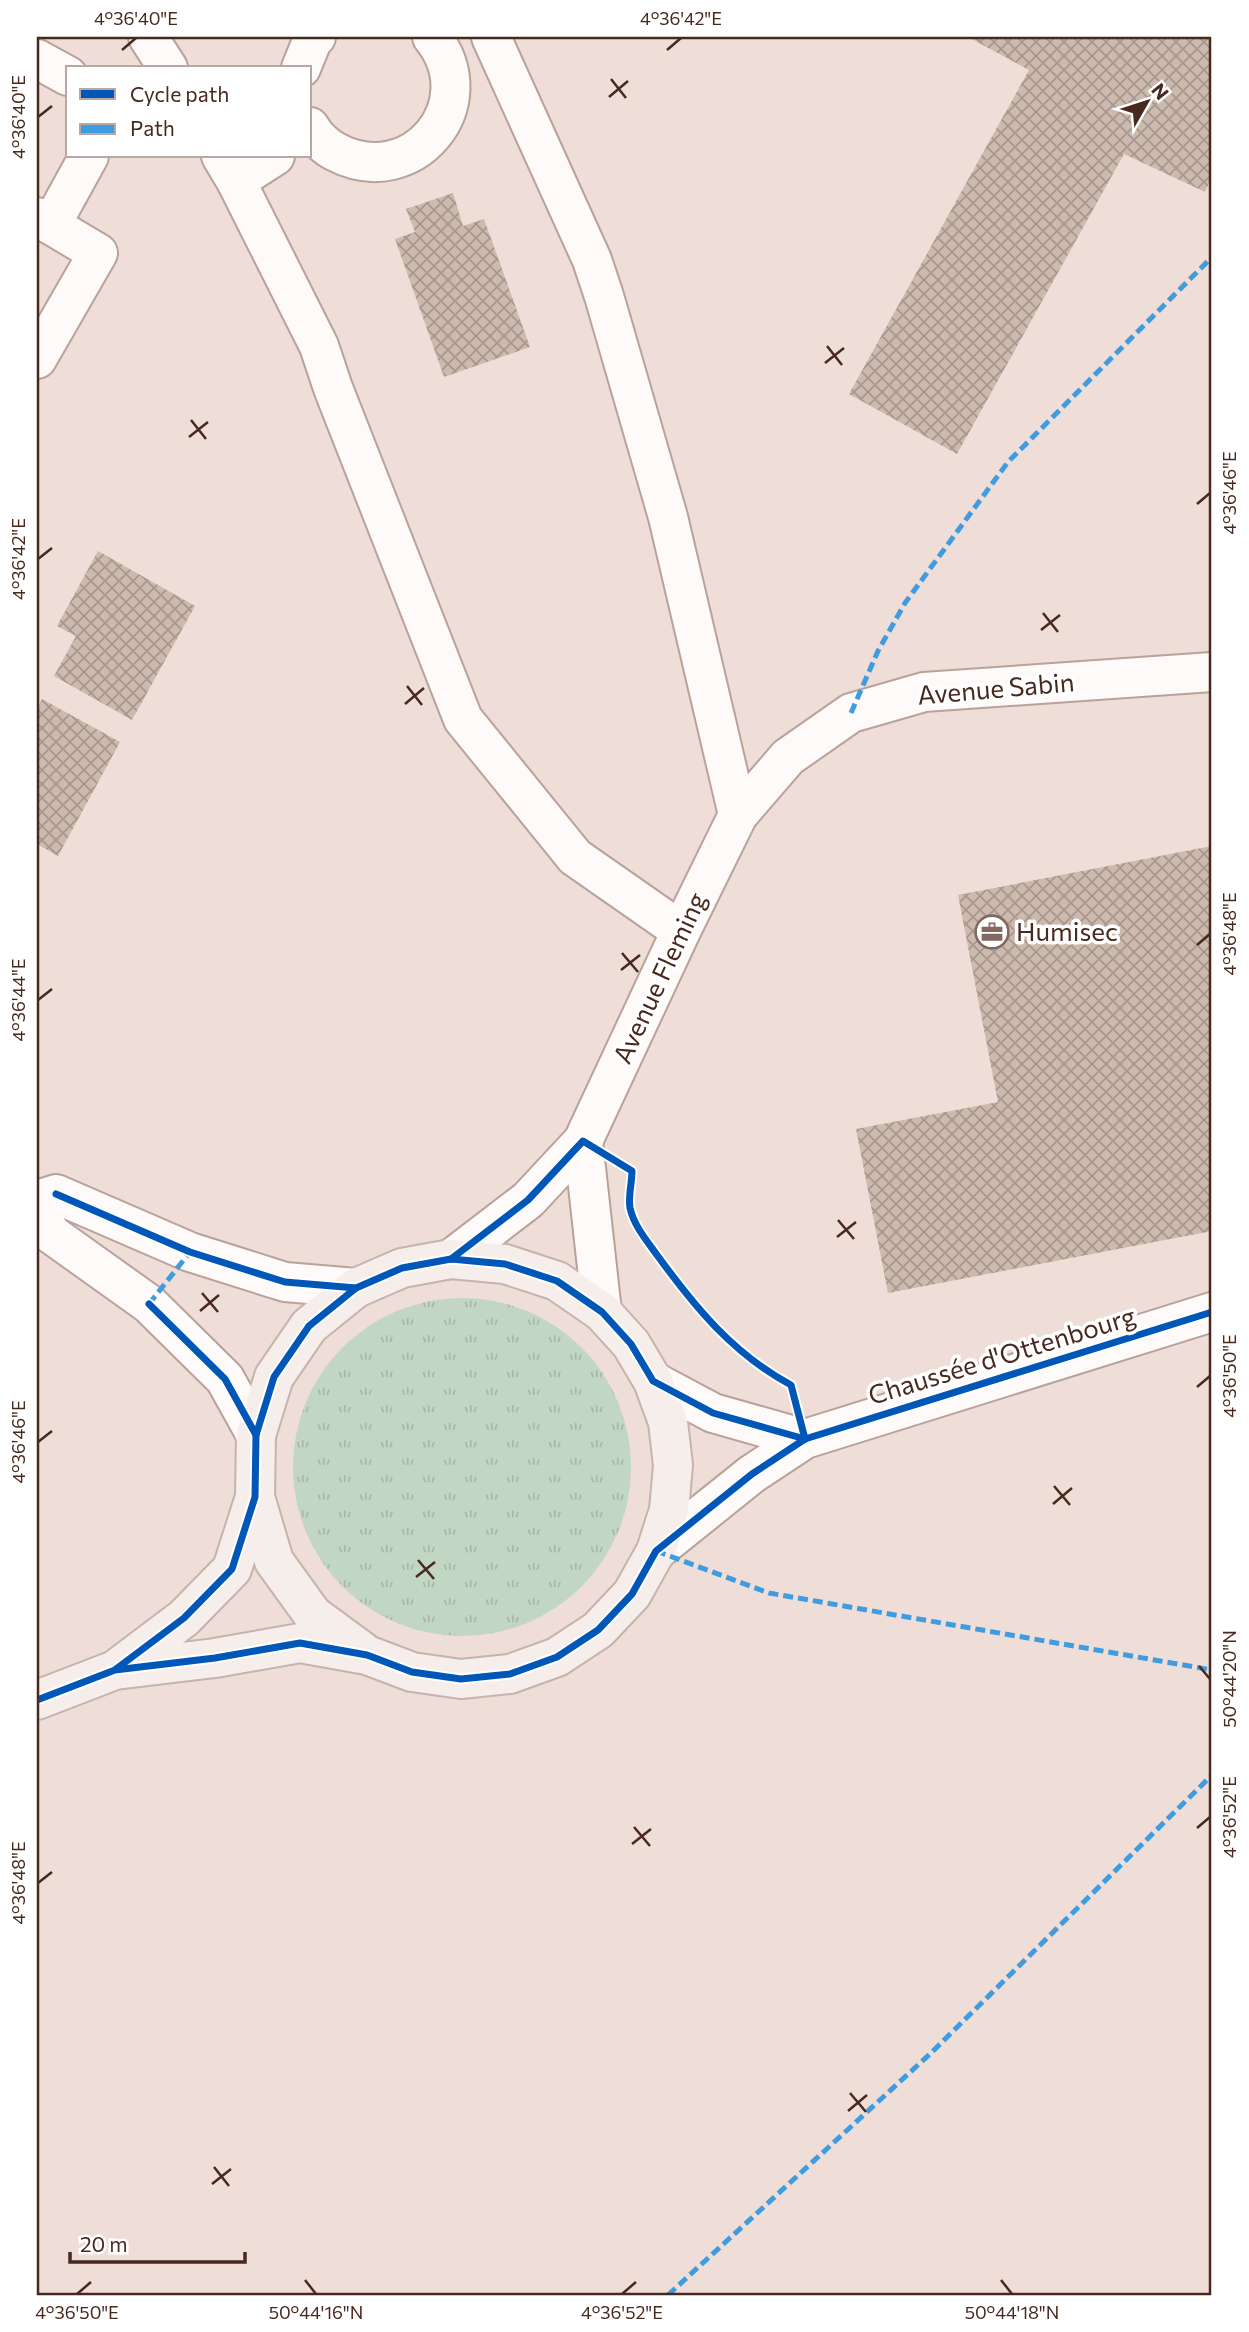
<svg xmlns="http://www.w3.org/2000/svg" width="1249" height="2332" font-family="Commissioner,sans-serif">
<style>
.grass{fill:url(#grass-tufts)}
.building{fill:url(#building-cross-hatch)}
.lines{fill:none;stroke-linecap:round;stroke-linejoin:round}
.minor-casing{stroke:#b8a29a;stroke-width:42}
.major-casing{stroke:#c6b3ac;stroke-width:42}
.minor{stroke:#fdfaf9;stroke-width:38}
.major{stroke:#f6eeeb;stroke-width:38}
.quiet{stroke:#409ce0;stroke-width:5;stroke-dasharray:10 5;stroke-linecap:butt}
.cycleway-casing{stroke:#fff;stroke-width:11}
.cycleway{stroke:#0057b8;stroke-width:7}
.ticks{fill:none;stroke:#48291e;stroke-width:2.5}
.labels{text-anchor:middle;stroke-width:7;stroke-linejoin:round;paint-order:stroke}
.street-label{font-size:26px;fill:#48291e;stroke:#fff}
.poi-label{font-size:26px;fill:#48291e;stroke:#fff;text-anchor:start}
.neatline{fill:none;stroke:#48291e;stroke-width:2.5}
.ticks-label{font-size:18px;text-anchor:middle;fill:#48291e}
</style>
<defs>
<pattern id="grass-tufts" width="24" height="20" patternUnits="userSpaceOnUse" patternTransform="scale(1.75)"><rect width="24" height="20" fill="#c2d6c4"/><path d="M3 7l-1-3M5 7V3M7 7l1-3M15 17l-1-3M17 17v-4M19 17l1-3" fill="none" stroke="#a8b8a8"/></pattern>
<pattern id="building-cross-hatch" width="8" height="8" patternUnits="userSpaceOnUse" patternTransform="scale(1.75)"><rect width="8" height="8" fill="#ccbaae"/><path d="M0 0l8 8M0 8l8-8" fill="none" stroke="#a8978d"/></pattern>
</defs>
<rect width="100%" height="100%" fill="#efddd7"/>
<circle class="grass" cx="462" cy="1467" r="169"/>
<g class="building">
<polygon points="968,37 1212,37 1212,177 1205,192 1124,154 957,454 849,394 1029,70"/>
<polygon points="453,193 463,226 484,219 530,347 444,377 395,239 415,232 406,209"/>
<polygon points="98,551 195,606 132,720 54,676 76,636 57,626"/>
<polygon points="42,699 120,742 58,856 37,844 37,709"/>
<polygon points="1212,846 1212,1231 888,1293 856,1129 998,1102 958,895"/>
</g>
<g class="lines">
<defs>
<g id="minor">
<polyline points="148,37 168,68"/>
<polyline points="491,37 592,260 604,296 668,517 738,815"/>
<polyline points="37,59 68,76"/>
<polyline points="301,68 312,41 316,37"/>
<path d="M310,127C315,137 326,147 336,152C412,192 486,104 432,37"/>
<polyline points="221,156 236,181 319,346 333,388 463,719 575,857 681,931"/>
<polyline points="236,181 275,156"/>
<polyline points="37,217 51,225 89,156"/>
<polyline points="37,359 98,253 51,225"/>
<polyline points="583,1141 602,1312"/>
<polyline points="37,1200 56,1194 190,1252 285,1282 356,1288"/>
<polyline points="37,1211 51,1234 149,1304 225,1379 256,1435"/>
<polyline points="451,1259 528,1200 583,1141 681,931 738,815 788,757 851,713 924,692 1212,672"/>
<polyline points="653,1381 713,1413 805,1439"/>
<polyline points="656,1551 752,1474 805,1439 1212,1312"/>
</g>
<g id="major">
<polyline points="255,1497 274,1561 313,1615 362,1651"/>
<polyline points="37,1700 115,1670 215,1658 300,1643 367,1655 412,1672 461,1679 510,1674 557,1657 598,1630 632,1594 656,1551 669,1510 673,1465 668,1422 653,1381 631,1344 602,1312 557,1281 505,1264 451,1259 402,1268 356,1288 309,1326 274,1377 256,1435 255,1497 232,1569 184,1618 115,1670"/>
</g>
</defs>
<use href="#minor" class="minor-casing"/>
<use href="#major" class="major-casing"/>
<use href="#minor" class="minor"/>
<use href="#major" class="major"/>
<g class="quiet">
<polyline points="851,713 878,651 905,603 1008,462 1212,257"/>
<polyline points="149,1304 190,1252"/>
<polyline points="656,1551 769,1593 1212,1670"/>
<polyline points="668,2295 931,2053 1212,1775"/>
</g>
<defs>
<g id="cycleway">
<polyline points="56,1194 190,1252 285,1282 356,1288"/>
<path d="M451,1259L528,1200L583,1141L632,1171C632,1182 628,1197 630,1208C634,1226 647,1241 657,1255C695,1307 733,1354 791,1385L805,1439"/>
<polyline points="149,1304 225,1379 256,1435"/>
<polyline points="116,1669 184,1618 232,1569 255,1497 256,1435 274,1377 309,1326 356,1288 402,1268 451,1259 505,1264 557,1281 602,1312 631,1344 653,1381 713,1413 805,1439"/>
<polyline points="37,1700 115,1670 215,1658 300,1643 367,1655 412,1672 461,1679 510,1674 557,1657 598,1630 632,1594 656,1551 752,1474 805,1439 1212,1312"/>
</g>
</defs>
<use href="#cycleway" class="cycleway-casing"/>
<use href="#cycleway" class="cycleway"/>
</g>
<path class="ticks" d="M122,50L136,38M667,50L681,38M611,79L626,98M609,97L628,81M38,117L52,106M827,346L842,365M825,363L844,348M191,420L206,439M189,437L208,422M1197,504L1210,493M38,559L52,548M1043,613L1058,632M1041,630L1060,615M407,686L422,705M405,704L424,688M1197,945L1210,934M622,953L638,972M621,970L640,955M38,1000L52,989M838,1220L854,1239M837,1237L856,1222M202,1293L218,1312M200,1311L219,1295M1197,1387L1210,1376M38,1442L52,1431M1054,1486L1070,1505M1053,1504L1072,1488M418,1560L434,1579M416,1577L435,1562M1199,1666L1210,1679M634,1827L650,1846M1197,1828L1210,1817M632,1844L651,1829M38,1883L52,1872M850,2093L866,2112M848,2111L867,2095M214,2167L229,2186M212,2184L231,2169M305,2280L316,2294M1001,2280L1012,2294M77,2294L91,2282M622,2294L636,2282"/>
<defs>
<symbol id="office-ring" viewBox="-11 -11 22 22"><circle r="9.5" fill="#fff" stroke="#82685f" stroke-width="1.5"/><path d="M-6-3h4V-5.5h4V-3h4V5H-6ZM-1-4.5V-3h2v-1.5ZM-6 0V1H6V0Z" fill="#82685f"/></symbol>
</defs>
<g fill-rule="evenodd">
<use href="#office-ring" x="973" y="913" width="38" height="38"/>
</g>
<g class="labels">
<g class="street-label">
<text transform="translate(996 689) rotate(-5)" y="9">Avenue Sabin</text>
<text transform="translate(660 978) rotate(-65)" y="9">Avenue Fleming</text>
<text transform="translate(1002 1356) rotate(-17)" y="9">Chaussée d'Ottenbourg</text>
</g>
<g class="poi-label">
<text x="1016" y="941">Humisec</text>
</g>
</g>
<rect width="1249" height="2332" fill="none" stroke="#ffffff" stroke-width="77"/>
<rect x="66" y="66" width="245" height="91" fill="#ffffff" stroke="#b6a9a5" stroke-width="2"/>
<rect x="80" y="89" width="35" height="10" fill="#0057b8" stroke="#b6a9a5" stroke-width="2"/>
<text x="130" y="102" font-size="21" fill="#48291e">Cycle path</text>
<rect x="80" y="124" width="35" height="10" fill="#409ce0" stroke="#b6a9a5" stroke-width="2"/>
<text x="130" y="136" font-size="21" fill="#48291e">Path</text>
<g transform="translate(1147 102) rotate(51)" stroke="#ffffff" stroke-width="5" paint-order="stroke">
<path d="M0-5L12 26L0 18L-12 26Z" fill="#48291e"/>
<text y="-10" font-size="19" font-weight="bold" text-anchor="middle" fill="#48291e">N</text>
</g>
<path d="M70 2252v10h175v-10" fill="none" stroke="#48291e" stroke-width="3.5"/>
<text x="80" y="2252" font-size="21" fill="#48291e" stroke="#ffffff" stroke-width="5" paint-order="stroke">20 m</text>
<rect x="38" y="38" width="1172" height="2256" class="neatline"/>
<g class="ticks-label">
<text x="136" y="25">4°36'40"E</text>
<text x="681" y="25">4°36'42"E</text>
<text transform="translate(19 117) rotate(-90)" y="6">4°36'40"E</text>
<text transform="translate(1230 493) rotate(-90)" y="6">4°36'46"E</text>
<text transform="translate(19 559) rotate(-90)" y="6">4°36'42"E</text>
<text transform="translate(1230 934) rotate(-90)" y="6">4°36'48"E</text>
<text transform="translate(19 1000) rotate(-90)" y="6">4°36'44"E</text>
<text transform="translate(1230 1376) rotate(-90)" y="6">4°36'50"E</text>
<text transform="translate(19 1442) rotate(-90)" y="6">4°36'46"E</text>
<text transform="translate(1230 1679) rotate(-90)" y="6">50°44'20"N</text>
<text transform="translate(1230 1817) rotate(-90)" y="6">4°36'52"E</text>
<text transform="translate(19 1883) rotate(-90)" y="6">4°36'48"E</text>
<text x="77" y="2319">4°36'50"E</text>
<text x="316" y="2319">50°44'16"N</text>
<text x="622" y="2319">4°36'52"E</text>
<text x="1012" y="2319">50°44'18"N</text>
</g>
</svg>
